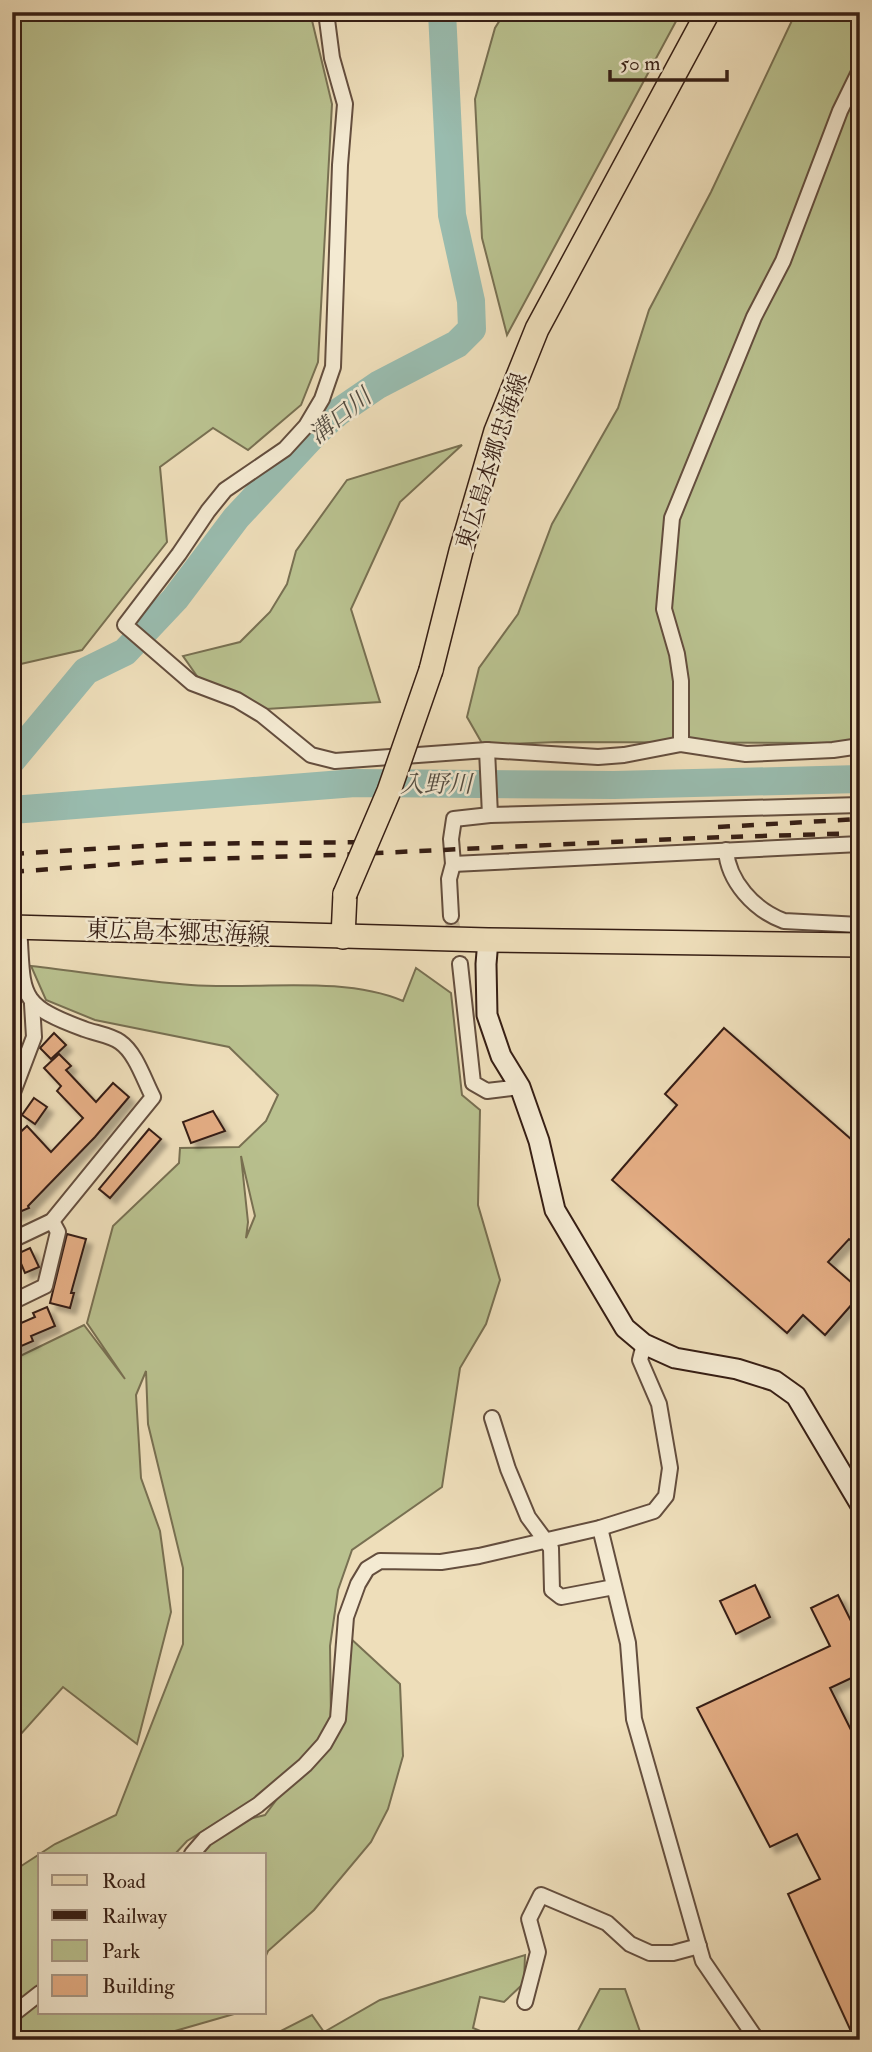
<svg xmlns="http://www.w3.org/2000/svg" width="872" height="2052" font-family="'IM FELL Double Pica','Noto Serif JP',serif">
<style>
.green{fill:#b9c18f;stroke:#787052;stroke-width:2;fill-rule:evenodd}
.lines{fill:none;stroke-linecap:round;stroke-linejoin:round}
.river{stroke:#99bcaf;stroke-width:28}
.building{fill:#e5ae85;stroke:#361e14;stroke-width:2;filter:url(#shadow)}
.street-tunnel{stroke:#c9b899;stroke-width:14;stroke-dasharray:14 7;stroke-linecap:butt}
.street-casing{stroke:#644e3e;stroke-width:18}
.secondary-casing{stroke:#361e14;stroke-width:23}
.primary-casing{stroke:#361e14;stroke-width:26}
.street{stroke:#f4ead2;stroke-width:14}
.secondary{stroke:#f4ead2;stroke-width:19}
.primary{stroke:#eedeba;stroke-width:23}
.rail{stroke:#361e14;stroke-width:4.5;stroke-dasharray:12 12;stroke-linecap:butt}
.primary-bridge-casing{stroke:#361e14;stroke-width:26;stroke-linecap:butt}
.primary-bridge{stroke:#eedeba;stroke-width:23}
.labels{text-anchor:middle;stroke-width:5;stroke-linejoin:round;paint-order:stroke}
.street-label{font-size:23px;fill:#361e14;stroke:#f4ead2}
.water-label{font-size:24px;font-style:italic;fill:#544d42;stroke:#f4ead2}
</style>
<defs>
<filter id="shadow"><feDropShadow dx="6" dy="6" stdDeviation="2" flood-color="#0004"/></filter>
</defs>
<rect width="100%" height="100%" fill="#eedeba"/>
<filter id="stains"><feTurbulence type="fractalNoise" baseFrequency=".00286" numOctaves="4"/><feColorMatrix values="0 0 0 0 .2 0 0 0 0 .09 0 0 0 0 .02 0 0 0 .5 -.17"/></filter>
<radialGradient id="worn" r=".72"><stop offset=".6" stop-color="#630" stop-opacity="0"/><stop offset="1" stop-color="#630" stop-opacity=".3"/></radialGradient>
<g class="green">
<polygon points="12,12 310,12 332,104 318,362 301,405 248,450 213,428 160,467 167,542 82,650 12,666"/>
<polygon points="505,12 681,12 507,335 482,238 475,99 495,28"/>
<polygon points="796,12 860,12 860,740 828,743 557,742 483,745 467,717 479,668 518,614 552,524 618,408 649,310 711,192"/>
<polygon points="462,445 400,502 351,609 380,702 266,709 199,679 183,656 240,642 270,612 287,584 296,551 347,480"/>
<path d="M31,966C84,972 138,981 191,985C257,990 341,975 403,1001L416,968L451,993L462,1095L480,1110L478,1205L500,1280L486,1324L460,1368L442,1487L352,1550L338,1590L330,1646L331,1718L322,1741L253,1800L187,1841L175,1854H40V1988L12,2009V1872L55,1844L116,1815L183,1644V1568L148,1424L146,1371L136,1395L141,1478L160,1531L171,1612L137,1744L63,1687L12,1744V1360L84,1325L125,1379L87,1323L113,1226L179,1163L180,1148L239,1147L266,1121L278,1095L229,1047L95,1020L46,1000ZM241,1156L255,1216L246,1238L248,1222Z"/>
<polygon points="349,1637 400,1684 403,1756 388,1809 371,1842 314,1910 268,1951 264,1960 264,1854 202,1854 209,1845 241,1821 265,1815 283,1791 329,1747"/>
<polygon points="525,1955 524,1983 504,2002 480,1997 473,2028 502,2040 270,2040 271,2036 312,2015 324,2032 380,2000"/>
<polygon points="600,1989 625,1989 643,2040 573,2040"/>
<polygon points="40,2001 40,2012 241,2012 175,2031 156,2040 12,2040 12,2023"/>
</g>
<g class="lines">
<g class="river">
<polyline points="12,760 86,671 125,652 175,599 236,518 317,431 337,413 378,385 457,344 472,329 471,301 452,215 442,12"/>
<polyline points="12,810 355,783 614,785 860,779"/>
</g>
</g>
<g class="building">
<polygon points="724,1028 860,1147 860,1248 849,1239 828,1262 860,1290 860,1295 825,1335 803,1315 787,1333 612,1180 677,1105 665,1094"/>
<polygon points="54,1033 66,1045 51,1059 40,1048"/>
<polygon points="59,1054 71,1066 66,1070 96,1102 113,1083 129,1097 95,1137 28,1206 29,1208 12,1215 12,1140 27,1126 51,1152 83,1118 57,1091 61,1086 44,1068"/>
<polygon points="34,1098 47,1107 35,1124 22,1115"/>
<polygon points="213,1111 225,1131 191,1143 183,1122"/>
<polygon points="149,1129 161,1139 110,1198 99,1189"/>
<polygon points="67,1234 86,1239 71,1293 74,1293 70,1308 50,1303"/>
<polygon points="30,1248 39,1267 25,1273 17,1254"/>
<polygon points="47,1307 55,1326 31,1336 33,1341 12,1350 12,1327 35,1317 33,1313"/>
<polygon points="755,1585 770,1617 736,1634 720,1601"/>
<polygon points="838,1595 860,1639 860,1674 830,1688 860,1748 860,2040 855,2040 788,1894 820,1879 797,1834 770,1847 697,1708 830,1646 811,1608"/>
</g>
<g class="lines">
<polyline class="street-tunnel" points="451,916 460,964"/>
<defs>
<g id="street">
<polyline points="326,12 332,58 345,104 340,165 333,367 322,399 306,426 285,449 225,490 208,511 179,554 125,625 192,683 237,700 262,715 311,755 335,761 487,750 490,815 454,819 451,839 453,864 449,879 451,916"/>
<polyline points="681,744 681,681 677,654 664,609 672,518 754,317 783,261 840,111 860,70"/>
<polyline points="487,750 598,757 624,755 681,744 746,754 833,750 860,746"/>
<polyline points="490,815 860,805"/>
<path d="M726,850C728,881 754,910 784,921L860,925"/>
<polyline points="453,864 860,844"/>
<polyline points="460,964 473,1083 487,1091 520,1087"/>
<polyline points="12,1095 34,1037 32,1004"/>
<path d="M12,1240L52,1221L153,1097C144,1080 136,1053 120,1042C110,1035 94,1033 84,1029C15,1004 24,994 19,927"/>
<polyline points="12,1302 45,1286 58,1232 52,1221"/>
<polyline points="492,1418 508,1469 528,1517 551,1548 552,1590 561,1597 614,1587"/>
<polyline points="600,1528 628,1643 634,1719 703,1961 757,2040"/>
<polyline points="192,1854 205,1839 258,1805 305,1765 324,1744 338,1719 346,1617 358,1584 367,1569 380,1561 441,1562 479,1556 600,1528 654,1511 666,1496 670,1468 659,1404 640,1360 644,1344"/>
<polyline points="525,2002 538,1952 529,1919 541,1895 607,1923 630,1944 650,1953 673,1953 699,1946"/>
<polyline points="12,2015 40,1993"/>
</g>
<polyline id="secondary" points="488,940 486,964 487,1015 501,1056 520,1087 539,1141 555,1210 625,1328 644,1344 675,1358 737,1369 775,1381 796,1396 860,1504"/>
<g id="primary">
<polyline points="431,670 461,551 496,431 537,329 708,12"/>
<polyline points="12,927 488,940 860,945"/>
<polyline points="343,937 345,894"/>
</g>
</defs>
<use href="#street" class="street-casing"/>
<use href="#secondary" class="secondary-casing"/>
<use href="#primary" class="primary-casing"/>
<use href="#street" class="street"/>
<use href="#secondary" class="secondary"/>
<use href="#primary" class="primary"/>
<g class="rail">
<polyline points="718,827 860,819"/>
<polyline points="12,854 175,844 379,842"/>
<polyline points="12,872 174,860 335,855 698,838 860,833"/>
</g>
<defs>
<polyline id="primary-bridge" points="345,894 389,791 431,670"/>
</defs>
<use href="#primary-bridge" class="primary-bridge-casing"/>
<use href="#primary-bridge" class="primary-bridge"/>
</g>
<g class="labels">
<g class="street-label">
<text transform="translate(491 461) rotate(-72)" y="8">東広島本郷忠海線</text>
<text transform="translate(178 932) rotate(2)" y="8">東広島本郷忠海線</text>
</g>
<g class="water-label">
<text transform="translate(340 416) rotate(-39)" y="8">溝口川</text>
<text x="436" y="792">入野川</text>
</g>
</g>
<rect width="872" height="2052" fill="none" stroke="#eedeba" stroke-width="42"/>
<rect x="14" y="14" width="844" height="2024" fill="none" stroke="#361e14" stroke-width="3.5"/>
<rect x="21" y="21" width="830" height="2010" fill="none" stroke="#361e14" stroke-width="2"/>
<rect x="38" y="1853" width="228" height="161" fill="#f4ead2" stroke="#a89886" stroke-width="2"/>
<rect x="52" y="1875" width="35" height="10" fill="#eedeba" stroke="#a89886" stroke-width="2"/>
<text x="102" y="1888" font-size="21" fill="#361e14">Road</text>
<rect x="52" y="1910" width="35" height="10" fill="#361e14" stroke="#a89886" stroke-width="2"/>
<text x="102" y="1923" font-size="21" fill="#361e14">Railway</text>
<rect x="52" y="1940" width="35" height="21" fill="#b9c18f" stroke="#a89886" stroke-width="2"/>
<text x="102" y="1958" font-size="21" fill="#361e14">Park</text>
<rect x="52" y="1975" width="35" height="21" fill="#e5ae85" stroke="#a89886" stroke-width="2"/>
<text x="102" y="1993" font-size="21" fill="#361e14">Building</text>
<path d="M610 70v10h117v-10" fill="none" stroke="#361e14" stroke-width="3.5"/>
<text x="620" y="70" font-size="21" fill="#361e14" stroke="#f4ead2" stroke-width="5" paint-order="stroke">50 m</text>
<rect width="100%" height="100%" filter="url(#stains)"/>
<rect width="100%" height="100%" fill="url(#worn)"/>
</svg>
